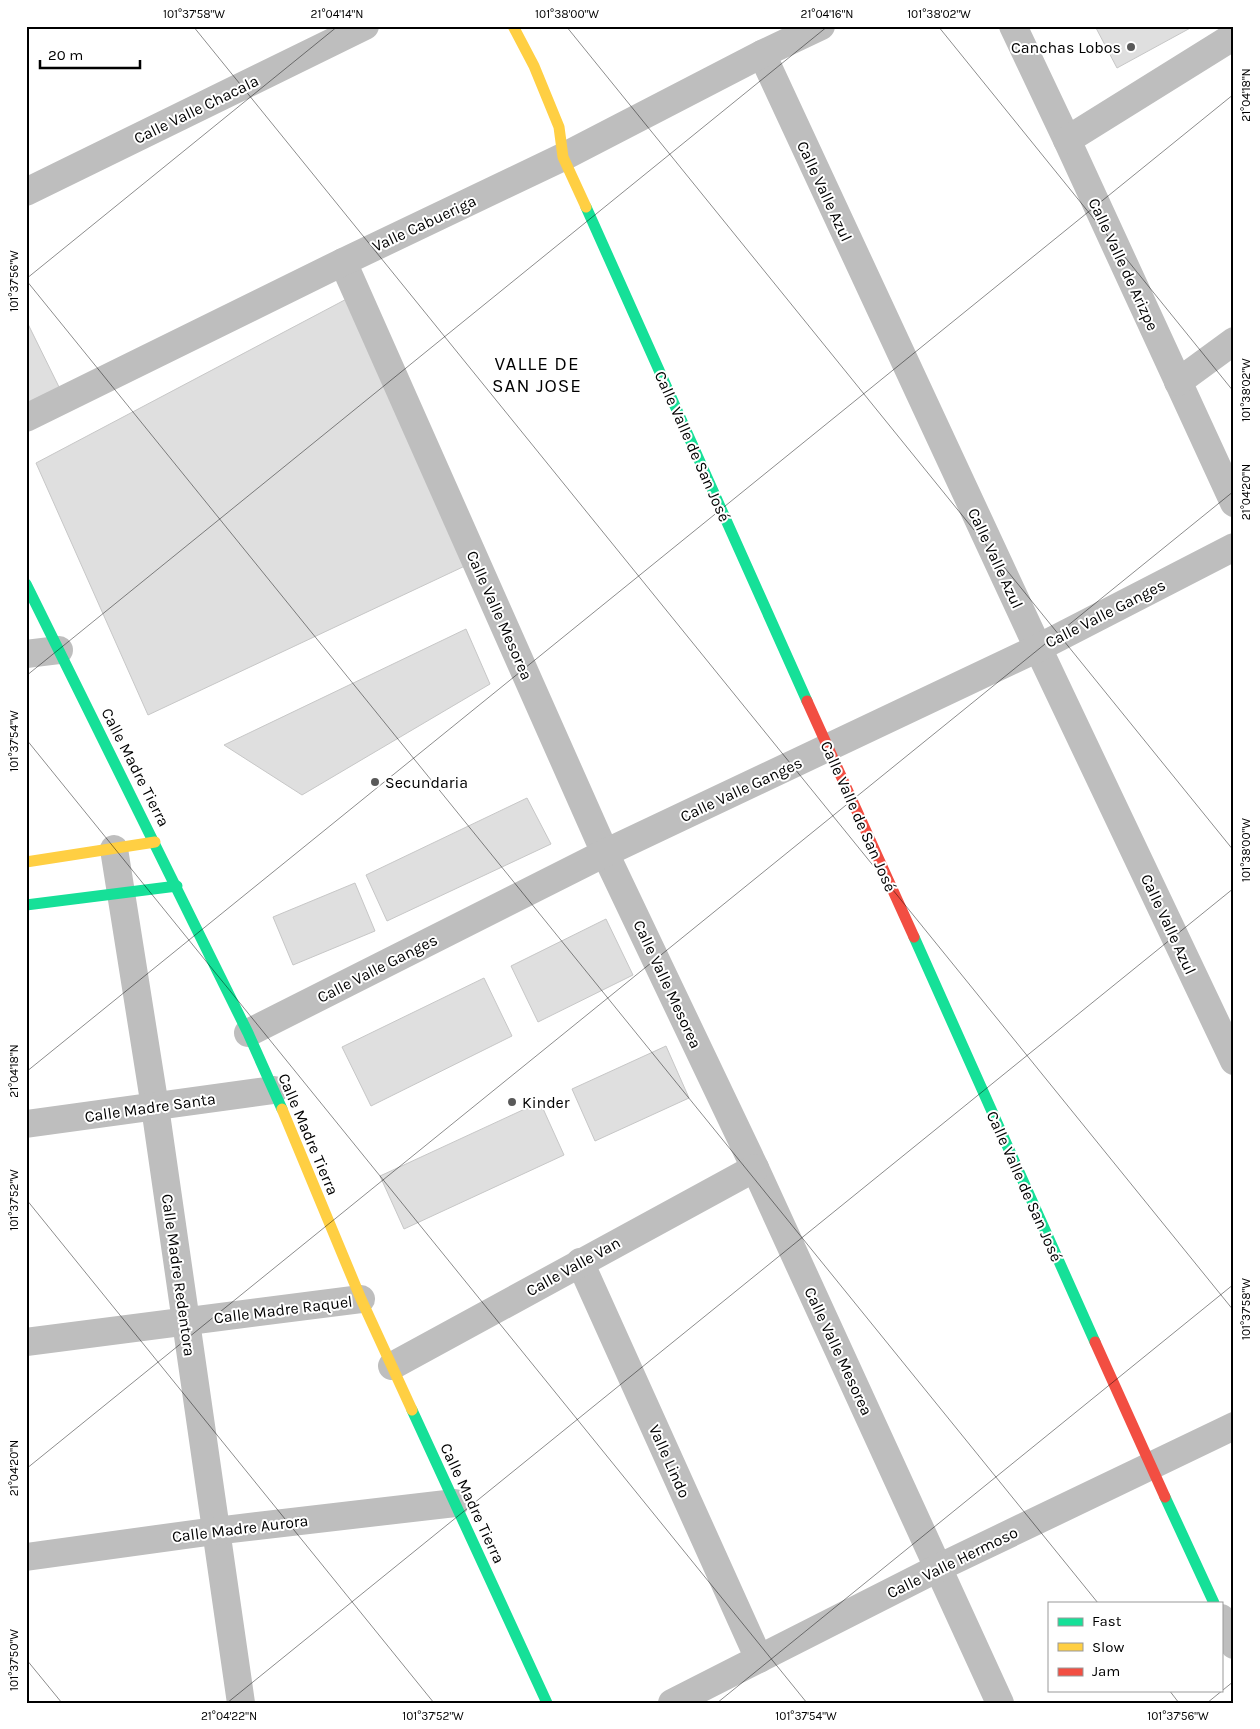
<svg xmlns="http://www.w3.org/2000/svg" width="1260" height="1729" font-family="Karla,sans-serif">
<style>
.building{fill:#dfdfdf;stroke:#c7c7c7}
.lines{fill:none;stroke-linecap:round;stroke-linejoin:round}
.street{stroke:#bebebe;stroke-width:28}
.fast{stroke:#16e098;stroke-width:11}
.slow{stroke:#ffcf43;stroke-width:11}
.jam{stroke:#f24e42;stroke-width:11}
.ticks{fill:none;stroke:#000;stroke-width:1;stroke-opacity:0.45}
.poi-dot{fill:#595959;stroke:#fff;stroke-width:2}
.labels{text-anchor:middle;stroke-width:4;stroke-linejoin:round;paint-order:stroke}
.poi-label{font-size:16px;fill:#000;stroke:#fff;text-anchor:start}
.street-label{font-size:16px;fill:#000;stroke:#fff}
.quarter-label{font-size:19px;letter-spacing:1px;fill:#000;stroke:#fff}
.neatline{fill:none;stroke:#000;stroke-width:2}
.ticks-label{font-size:12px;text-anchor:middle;fill:#000}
</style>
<rect width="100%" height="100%" fill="#fff"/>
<g class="building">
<polygon points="1095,26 1194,26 1117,68"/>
<polygon points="356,294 467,565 148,715 36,463"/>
<polygon points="26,320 60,389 26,406"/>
<polygon points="466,629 490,684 302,795 224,745"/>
<polygon points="527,798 551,844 387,921 366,875"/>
<polygon points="355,883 375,931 293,965 273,917"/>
<polygon points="606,919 633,975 538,1022 511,966"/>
<polygon points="484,978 512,1036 371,1106 342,1047"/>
<polygon points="666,1046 689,1098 595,1141 572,1089"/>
<polygon points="540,1102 564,1155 404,1229 380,1176"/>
</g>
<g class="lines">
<g class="street">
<polyline points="1013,26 1067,140 1234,503"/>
<polyline points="762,54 1038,648 1234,1061"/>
<polyline points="1067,140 1234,36"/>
<polyline points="26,192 365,26"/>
<polyline points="343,262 605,853 755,1168 1000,1703"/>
<polyline points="1178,382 1234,341"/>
<polyline points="26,418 343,262 563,157 762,54 821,26"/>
<polyline points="26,654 59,650"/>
<polyline points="114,849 155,1107 241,1703"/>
<polyline points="248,1033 605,853 1038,648 1234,547"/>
<polyline points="26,1124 274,1090"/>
<polyline points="580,1262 759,1659"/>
<polyline points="26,1342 361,1299"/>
<polyline points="392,1366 755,1168"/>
<polyline points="26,1557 215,1531 455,1503"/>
<polyline points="1221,1618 1234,1645"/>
<polyline points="672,1703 938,1568 1234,1426"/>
</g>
<g class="fast">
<polyline points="586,207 807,701"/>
<polyline points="26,584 248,1033 282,1109"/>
<polyline points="26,905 177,886"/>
<polyline points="914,937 1095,1342"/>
<polyline points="412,1410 547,1703"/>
<polyline points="1165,1497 1214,1603"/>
</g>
<g class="slow">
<polyline points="513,26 534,66 559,127 563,157 586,207"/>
<polyline points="26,862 155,842"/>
<polyline points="282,1109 361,1299 412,1410"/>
</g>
<g class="jam">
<polyline points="807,701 914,937"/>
<polyline points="1095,1342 1165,1497"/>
</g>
</g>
<path class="ticks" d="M193,26L1234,1311M566,26L1234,851M938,26L1234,392M26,279L338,26M26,280L1098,1603M26,676L828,26M26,739L807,1703M26,1072L1234,94M26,1199L434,1703M26,1469L1234,491M26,1659L62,1703M1169,1690L1179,1703M227,1703L1234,888M717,1703L1234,1284M1207,1703L1234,1681"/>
<g class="poi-dot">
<circle cx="1131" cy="47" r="5"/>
<circle cx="375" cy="782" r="5"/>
<circle cx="512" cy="1102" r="5"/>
</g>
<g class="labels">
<g class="poi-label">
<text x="1121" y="53" text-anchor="end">Canchas Lobos</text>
<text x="385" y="788">Secundaria</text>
<text x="522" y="1108">Kinder</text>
</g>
<g class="street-label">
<text transform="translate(196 109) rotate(-26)" y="6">Calle Valle Chacala</text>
<text transform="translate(825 191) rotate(65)" y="6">Calle Valle Azul</text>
<text transform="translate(424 223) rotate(-25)" y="6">Valle Cabueriga</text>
<text transform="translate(1124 264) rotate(65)" y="6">Calle Valle de Arizpe</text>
<text transform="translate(693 446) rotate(66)" y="6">Calle Valle de San José</text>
<text transform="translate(996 558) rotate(65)" y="6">Calle Valle Azul</text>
<text transform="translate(1105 613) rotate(-27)" y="6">Calle Valle Ganges</text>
<text transform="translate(500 615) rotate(66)" y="6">Calle Valle Mesorea</text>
<text transform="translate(136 767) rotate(63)" y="6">Calle Madre Tierra</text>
<text transform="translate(741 789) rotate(-25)" y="6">Calle Valle Ganges</text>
<text transform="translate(859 816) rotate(66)" y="6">Calle Valle de San José</text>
<text transform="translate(1169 924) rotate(65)" y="6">Calle Valle Azul</text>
<text transform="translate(377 968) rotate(-27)" y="6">Calle Valle Ganges</text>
<text transform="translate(668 984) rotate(65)" y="6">Calle Valle Mesorea</text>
<text transform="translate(150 1107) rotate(-8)" y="6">Calle Madre Santa</text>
<text transform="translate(309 1134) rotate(67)" y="6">Calle Madre Tierra</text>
<text transform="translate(1025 1186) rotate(66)" y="6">Calle Valle de San José</text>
<text transform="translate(573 1266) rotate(-29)" y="6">Calle Valle Van</text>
<text transform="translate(179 1275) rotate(82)" y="6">Calle Madre Redentora</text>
<text transform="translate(283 1309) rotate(-7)" y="6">Calle Madre Raquel</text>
<text transform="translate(839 1351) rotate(65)" y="6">Calle Valle Mesorea</text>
<text transform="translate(670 1461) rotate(66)" y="6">Valle Lindo</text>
<text transform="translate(473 1503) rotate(65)" y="6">Calle Madre Tierra</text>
<text transform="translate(240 1528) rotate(-7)" y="6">Calle Madre Aurora</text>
<text transform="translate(952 1562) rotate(-26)" y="6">Calle Valle Hermoso</text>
</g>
<g class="quarter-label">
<text x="537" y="370">VALLE DE<tspan x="537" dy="22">SAN JOSE</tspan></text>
</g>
</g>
<rect width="1260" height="1729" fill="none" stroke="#ffffff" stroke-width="55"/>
<rect x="1048" y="1602" width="175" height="90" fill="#ffffff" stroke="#999999"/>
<rect x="1058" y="1618" width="25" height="8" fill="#16e098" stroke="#999999"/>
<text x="1092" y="1626" font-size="15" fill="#000000">Fast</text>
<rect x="1058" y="1643" width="25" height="8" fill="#ffcf43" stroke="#999999"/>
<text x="1092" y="1652" font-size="15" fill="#000000">Slow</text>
<rect x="1058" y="1668" width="25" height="8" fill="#f24e42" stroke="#999999"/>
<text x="1092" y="1676" font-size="15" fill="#000000">Jam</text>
<path d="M40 60v8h100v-8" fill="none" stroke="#000000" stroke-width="2.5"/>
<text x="48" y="60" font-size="15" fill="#000000" stroke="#ffffff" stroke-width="4" paint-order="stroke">20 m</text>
<rect x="28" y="28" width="1204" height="1674" class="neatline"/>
<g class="ticks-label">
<text x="194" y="18">101°37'58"W</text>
<text x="337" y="18">21°04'14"N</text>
<text x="567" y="18">101°38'00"W</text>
<text x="827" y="18">21°04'16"N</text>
<text x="939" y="18">101°38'02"W</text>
<text transform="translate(1246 95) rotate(-90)" y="4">21°04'18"N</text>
<text transform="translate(14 281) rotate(-90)" y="4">101°37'56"W</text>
<text transform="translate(1246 390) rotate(-90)" y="4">101°38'02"W</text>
<text transform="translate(1246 492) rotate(-90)" y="4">21°04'20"N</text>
<text transform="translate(14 741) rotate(-90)" y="4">101°37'54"W</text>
<text transform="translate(1246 850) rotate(-90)" y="4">101°38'00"W</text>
<text transform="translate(14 1071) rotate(-90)" y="4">21°04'18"N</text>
<text transform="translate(14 1200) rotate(-90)" y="4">101°37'52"W</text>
<text transform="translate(1246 1309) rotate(-90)" y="4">101°37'58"W</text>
<text transform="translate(14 1468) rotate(-90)" y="4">21°04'20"N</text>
<text transform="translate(14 1660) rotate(-90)" y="4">101°37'50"W</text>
<text x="229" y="1720">21°04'22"N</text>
<text x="433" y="1720">101°37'52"W</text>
<text x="806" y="1720">101°37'54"W</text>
<text x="1178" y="1720">101°37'56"W</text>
</g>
</svg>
